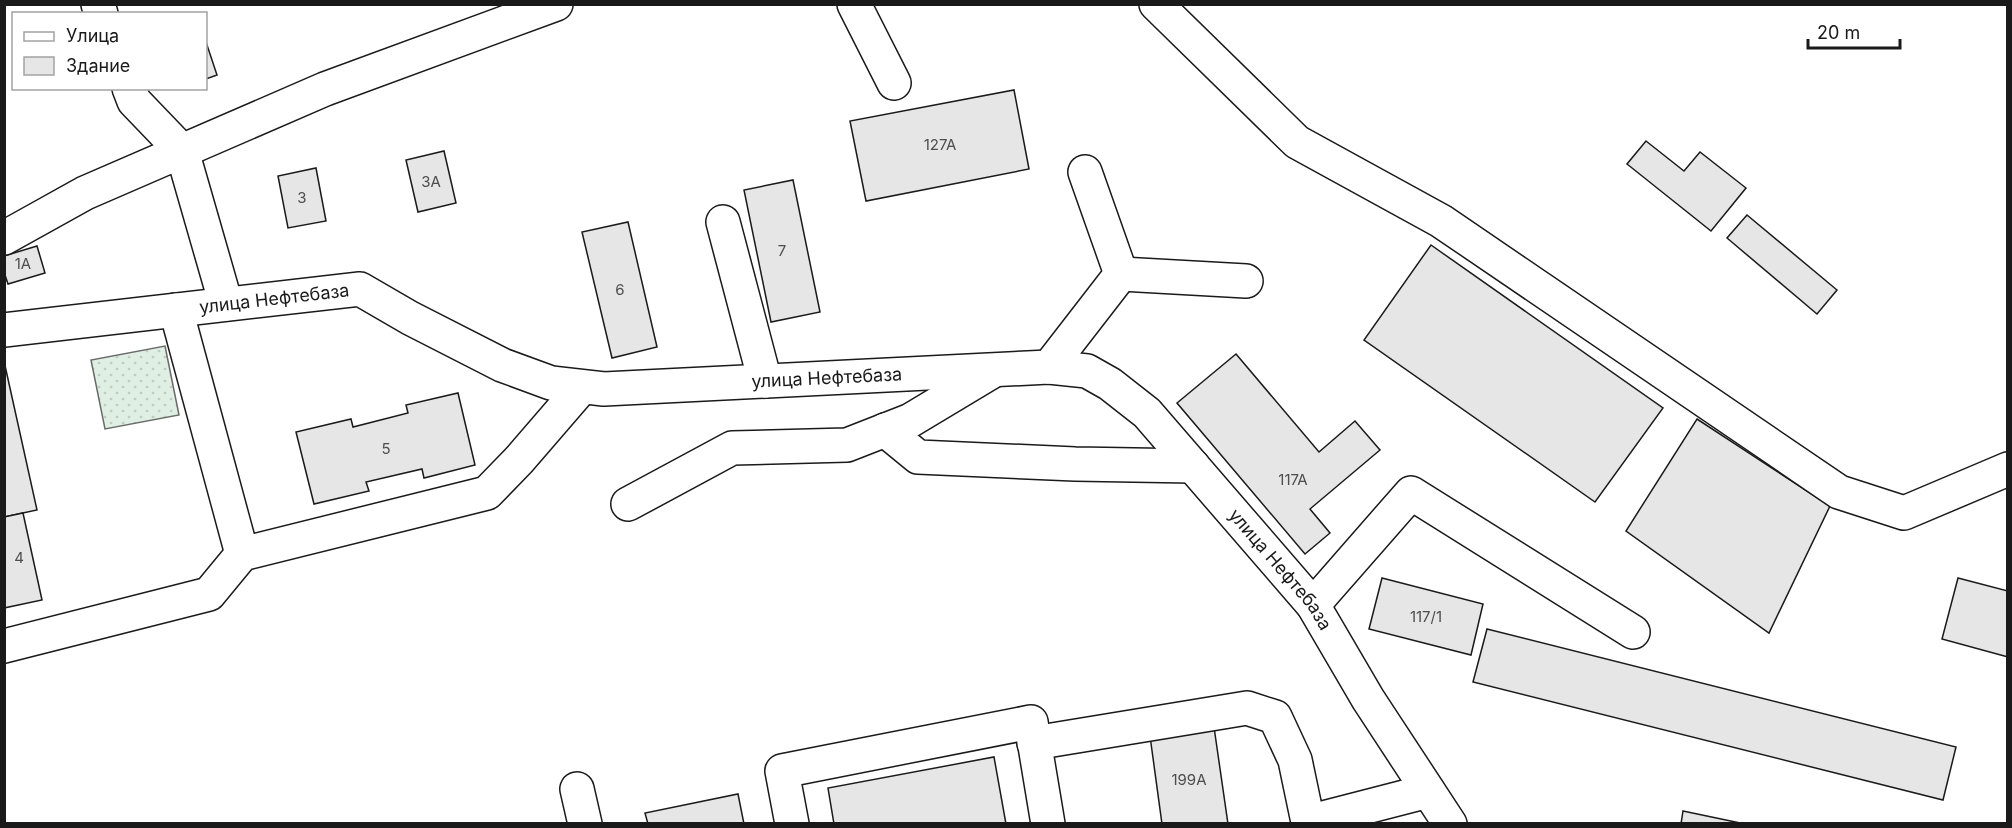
<svg xmlns="http://www.w3.org/2000/svg" width="2012" height="828" font-family="Inter,sans-serif">
<style>
.grass{fill:url(#grass-dots);stroke:#6a6a6a;stroke-width:1.5}
.building{fill:#e6e6e6;stroke:#1a1a1a;stroke-width:1.5}
.lines{fill:none;stroke-linecap:round;stroke-linejoin:round}
.minor-casing{stroke:#1a1a1a;stroke-width:36}
.minor{stroke:#fff;stroke-width:33}
.labels{text-anchor:middle;stroke-width:4.5;stroke-linejoin:round;paint-order:stroke}
.number-label{font-size:15px;fill:#4d4d4d}
.street-label{font-size:18px;fill:#1a1a1a;stroke:#fff}
</style>
<defs>
<pattern id="grass-dots" width="8" height="8" patternUnits="userSpaceOnUse" patternTransform="scale(1.5)"><rect width="8" height="8" fill="#e0efe3"/><path d="M2 2h.1M6 6h.1" fill="none" stroke="#c0ccc2" stroke-width="1.8" stroke-linecap="round"/></pattern>
</defs>
<rect width="100%" height="100%" fill="#fff"/>
<polygon class="grass" points="165,346 179,415 105,429 91,360"/>
<g class="building">
<polygon points="206,42 217,75 206,79"/>
<polygon points="1014,90 1029,169 866,201 850,121"/>
<polygon points="1646,141 1684,171 1700,152 1746,188 1711,231 1627,164"/>
<polygon points="444,151 456,203 418,212 406,160"/>
<polygon points="316,168 326,221 288,228 278,176"/>
<polygon points="793,180 820,312 771,322 744,190"/>
<polygon points="1747,215 1837,290 1817,314 1727,238"/>
<polygon points="628,222 657,347 612,358 582,232"/>
<polygon points="1431,245 1663,408 1595,502 1364,340"/>
<polygon points="37,246 45,273 8,284 4,272 4,256"/>
<polygon points="1236,354 1319,452 1355,421 1380,450 1310,509 1330,533 1305,554 1177,403"/>
<polygon points="4,361 37,510 4,517"/>
<polygon points="458,393 475,465 424,478 422,469 366,482 369,491 314,504 296,432 351,419 353,427 408,413 406,405"/>
<polygon points="1697,419 1830,506 1769,633 1626,531"/>
<polygon points="23,513 42,600 4,608 4,517"/>
<polygon points="1382,578 1483,604 1471,655 1369,629"/>
<polygon points="1958,578 2008,591 2008,657 1942,639"/>
<polygon points="1487,629 1956,747 1943,800 1473,682"/>
<polygon points="1214,727 1228,824 1162,824 1150,736"/>
<polygon points="994,757 1006,824 834,824 828,788"/>
<polygon points="738,794 744,824 648,824 645,813"/>
<polygon points="1683,811 1745,824 1681,824"/>
</g>
<g class="lines">
<defs>
<g id="minor">
<polyline points="98,4 101,14"/>
<polyline points="854,4 894,83"/>
<polyline points="1156,4 1297,142 1441,221 1839,492 1904,513 2008,469"/>
<polyline points="129,88 134,101 182,151 226,304"/>
<polyline points="723,222 765,381"/>
<polyline points="4,238 85,193 325,89 556,4"/>
<polyline points="1121,274 1246,281"/>
<polyline points="176,310 242,554"/>
<path id="s1" d="M4,330L360,289L410,318L502,365L551,383L604,389L1049,367L1087,371L1110,384L1147,413L1313,605L1368,699L1450,824"/>
<polyline points="1049,367 1121,274 1085,172"/>
<polyline points="885,430 918,457 1075,464 1193,466"/>
<polyline points="628,504 732,448 847,445 911,420 991,372"/>
<polyline points="1313,605 1411,493 1633,632"/>
<polyline points="4,646 209,594 242,554 487,493 519,460 582,387"/>
<polyline points="1034,743 1247,708 1275,717 1295,760 1308,822 1428,791"/>
<polyline points="577,789 585,824"/>
<polyline points="792,824 782,771 1031,722 1048,824"/>
</g>
</defs>
<use href="#minor" class="minor-casing"/>
<use href="#minor" class="minor"/>
</g>
<g class="labels">
<g class="number-label">
<text x="940" y="150">127А</text>
<text x="431" y="187">3А</text>
<text x="302" y="203">3</text>
<text x="782" y="256">7</text>
<text x="23" y="269">1А</text>
<text x="620" y="295">6</text>
<text x="386" y="454">5</text>
<text x="1293" y="485">117А</text>
<text x="19" y="563">4</text>
<text x="1426" y="622">117/1</text>
<text x="1189" y="785">199А</text>
</g>
<g class="street-label">
<text dy="6" stroke="none"><textPath href="#s1" startOffset="272">улица Нефтебаза</textPath></text>
<text dy="6" stroke="none"><textPath href="#s1" startOffset="848">улица Нефтебаза</textPath></text>
<text dy="6" stroke="none"><textPath href="#s1" startOffset="1388">улица Нефтебаза</textPath></text>
</g>
</g>
<rect width="2012" height="828" fill="none" stroke="#1a1a1a" stroke-width="12"/>
<rect x="12" y="12" width="195" height="78" fill="#ffffff" stroke="#a3a3a3" stroke-width="1.5"/>
<rect x="24" y="32" width="30" height="9" fill="#ffffff" stroke="#a3a3a3" stroke-width="1.5"/>
<text x="66" y="42" font-size="18" fill="#1a1a1a">Улица</text>
<rect x="24" y="57" width="30" height="18" fill="#e6e6e6" stroke="#a3a3a3" stroke-width="1.5"/>
<text x="66" y="72" font-size="18" fill="#1a1a1a">Здание</text>
<path d="M1808 39v9h92v-9" fill="none" stroke="#1a1a1a" stroke-width="3"/>
<text x="1817" y="39" font-size="18" fill="#1a1a1a" stroke="#ffffff" stroke-width="4.5" paint-order="stroke">20 m</text>
</svg>
